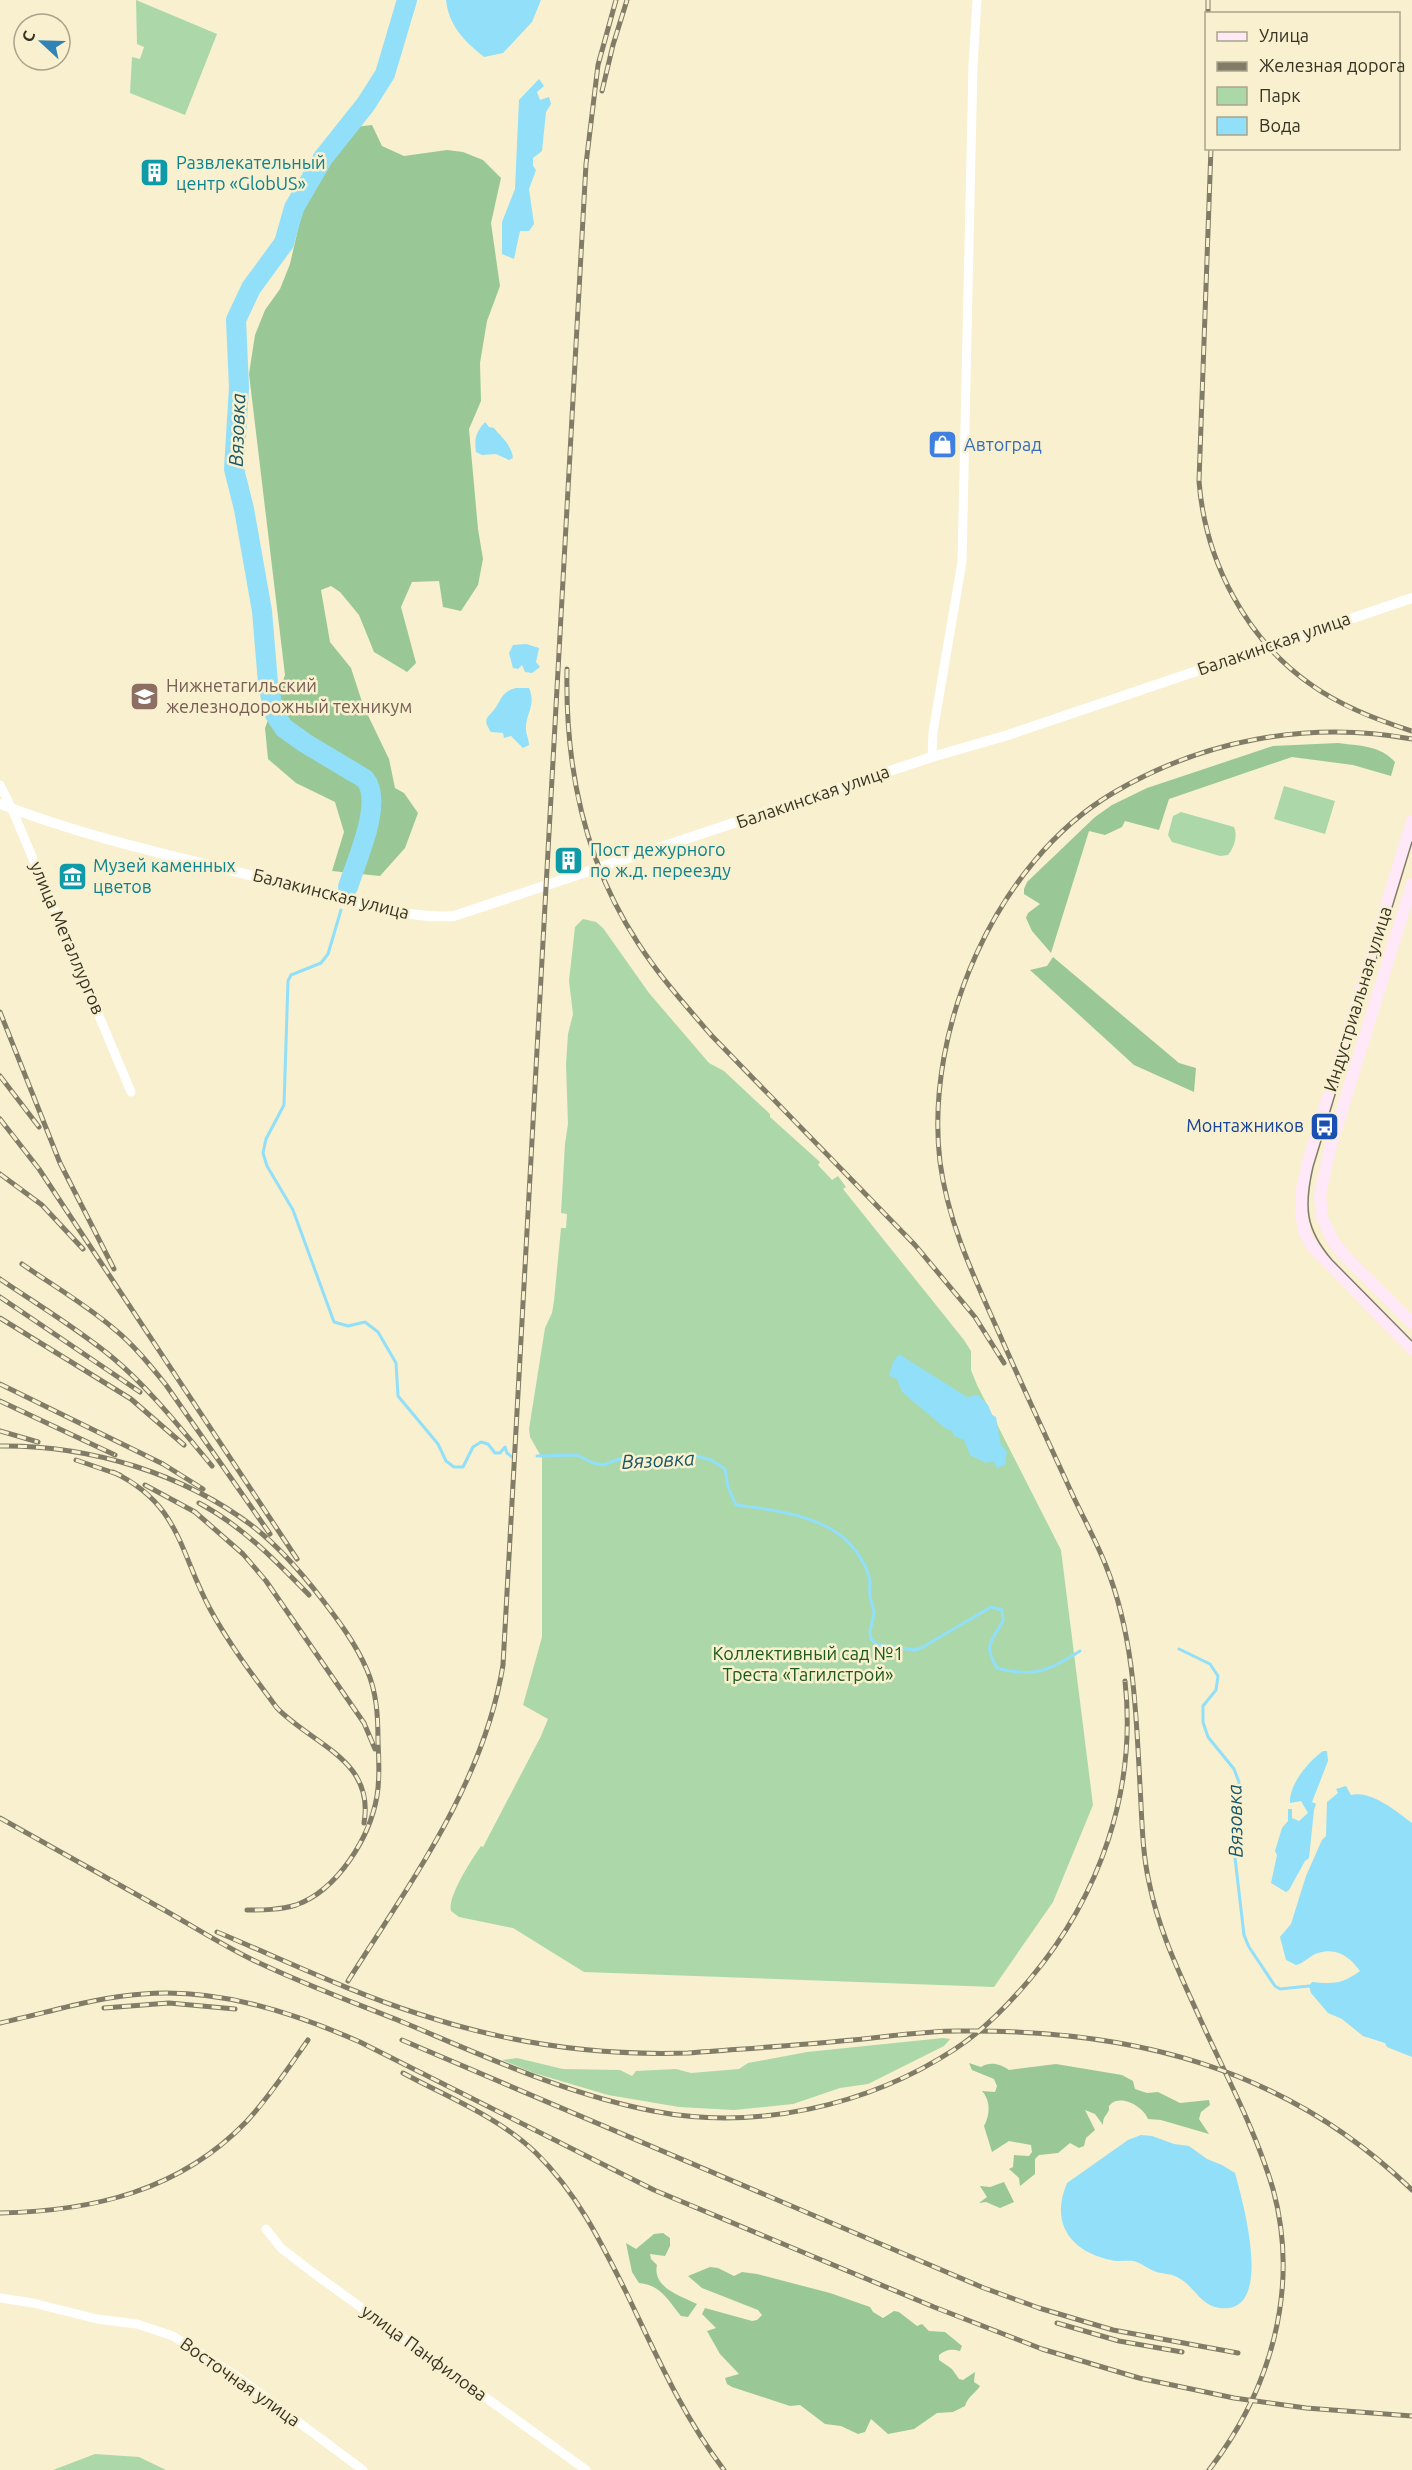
<svg xmlns="http://www.w3.org/2000/svg" width="1412" height="2470" font-family="Ubuntu,sans-serif">
<style>
.green{fill:#acd8a9}
.forest{fill:#99c896}
.water{fill:#91dff9}
.lines{fill:none;stroke-linecap:round;stroke-linejoin:round}
.stream{stroke:#91dff9;stroke-width:3}
.river{stroke:#91dff9;stroke-width:20}
.minor{stroke:#fff;stroke-width:9}
.tertiary{stroke:#fff;stroke-width:10}
.secondary{stroke:#ffe8f7;stroke-width:12}
.tram{stroke:#817c67;stroke-width:1.5}
.rail-casing{stroke:#817c67;stroke-width:5}
.rail{stroke:#f8f0ce;stroke-width:3;stroke-dasharray:9;stroke-linecap:butt}
.labels{text-anchor:middle;stroke-width:5;stroke-linejoin:round;paint-order:stroke}
.culture-label{font-size:18px;fill:#0d838f;stroke:#f8f0ce;text-anchor:start}
.shop-label{font-size:18px;fill:#366cbe;stroke:#f8f0ce;text-anchor:start}
.street-label{font-size:18px;fill:#363325;stroke:#f8f0ce}
.education-label{font-size:18px;fill:#785e54;stroke:#f8f0ce;text-anchor:start}
.transit-label{font-size:18px;fill:#164399;stroke:#f8f0ce;text-anchor:end}
.park-label{font-size:18px;fill:#1a5a1b;stroke:#f8f0ce}
.water-label{font-size:20px;font-style:italic;fill:#165769;stroke:#f8f0ce}
</style>
<rect width="100%" height="100%" fill="#f8f0ce"/>
<g class="green">
<polygon points="136,0 217,34 185,115 130,93 132,57 140,59 144,47 137,44"/>
<polygon points="1284,786 1335,801 1325,834 1274,819"/>
<path d="M1181,812L1234,827C1238,835 1234,848 1228,855L1220,856L1172,842L1168,835L1173,816Z"/>
<path d="M583,919L596,922L603,928L649,993L709,1063L724,1071L770,1114V1117L820,1162L818,1165L832,1180L838,1176L846,1187L843,1189L964,1340L971,1351V1370L977,1385L1061,1550L1093,1805L1053,1902L994,1987L584,1972L513,1928L459,1917L451,1911C447,1897 472,1859 481,1846L483,1847L541,1736L548,1719L523,1705L542,1637V1458L530,1437L529,1429L545,1328L552,1313L554,1301L561,1228H566L567,1214L561,1213L565,1144L568,1124L566,1064L568,1034L573,1014L569,981L575,927Z"/>
<polygon points="943,2038 950,2039 944,2046 868,2084 840,2088 793,2104 734,2110 679,2107 608,2095 534,2073 502,2060 517,2058 563,2069 620,2070 632,2076 636,2071 676,2069 691,2073 739,2069 748,2063 807,2052"/>
<polygon points="95,2454 139,2457 166,2470 53,2470"/>
</g>
<g class="forest">
<polygon points="372,125 382,146 404,156 447,150 463,152 483,160 501,178 491,223 500,286 487,321 480,363 481,401 469,429 478,529 483,559 478,585 461,611 443,607 439,581 412,582 401,607 416,663 407,672 374,652 359,615 340,592 331,586 321,590 330,642 351,668 363,705 389,759 395,788 404,793 418,813 405,848 380,876 332,871 344,832 335,802 296,783 268,759 265,728 285,675 249,374 255,335 265,310 280,289 290,264 307,190 355,127"/>
<path d="M1338,743C1359,746 1380,745 1395,762L1391,776L1353,765L1292,757L1169,799L1159,830L1125,821L1122,827L1105,835L1089,831L1051,953L1032,931L1026,918L1028,913L1040,904L1024,894V889L1027,882L1095,817L1112,805L1147,788L1273,746Z"/>
<polygon points="1053,957 1179,1063 1196,1068 1194,1092 1134,1065 1030,970 1047,966"/>
<path d="M969,2063L981,2067C990,2061 1001,2064 1009,2070L1056,2064L1122,2075L1133,2081L1135,2089L1147,2093L1158,2092L1180,2103L1209,2100L1210,2105L1201,2112L1199,2119L1209,2134L1161,2120L1148,2119C1144,2108 1124,2095 1112,2103C1106,2108 1111,2106 1108,2112C1105,2117 1103,2117 1103,2125L1095,2114L1085,2110L1095,2130L1086,2138L1084,2146L1079,2148L1070,2143L1058,2153L1039,2155L1035,2159V2174L1020,2186L1019,2178L1009,2169L1013,2167L1014,2155L1029,2156L1032,2152L1031,2145L1009,2141L992,2152L984,2126C990,2115 991,2101 982,2091L995,2092L997,2086L994,2079L972,2070Z"/>
<polygon points="1004,2182 1014,2202 1000,2208 986,2202 979,2203 987,2197 980,2186 990,2187"/>
<path d="M663,2233L670,2238V2246L665,2256L650,2254L651,2259L657,2265C652,2288 681,2296 697,2304L688,2317L681,2316C668,2301 662,2285 639,2283L632,2272L626,2243L636,2249L654,2234Z"/>
<path d="M710,2267L718,2268L734,2276L742,2272L757,2274L830,2293L870,2307L873,2312L883,2318L894,2311L899,2312L917,2326L922,2324L929,2331L945,2332L962,2346L960,2351C951,2349 947,2349 939,2355V2360L952,2369L959,2379L963,2380L975,2372L974,2382L980,2386C975,2394 968,2396 965,2406L953,2412L937,2413L914,2429L888,2434L871,2419L865,2432L858,2434L841,2426L825,2424L800,2405L790,2406L732,2387L727,2384L725,2378L739,2374L720,2354L707,2331L716,2328L702,2314L705,2308L752,2321L757,2320L762,2315L758,2310L702,2288L688,2276Z"/>
</g>
<g class="water">
<path d="M446,0H541L532,22L503,53L484,57C464,41 449,26 446,0Z"/>
<polygon points="539,79 544,86 537,92 540,100 549,97 551,104 546,112 542,151 533,158 533,166 536,170 529,189 534,224 529,231 520,231 514,259 502,254 502,222 515,189 519,100"/>
<path d="M485,422L489,427L494,428C502,438 511,444 513,458L509,460L496,454L482,455L476,452C474,439 476,432 485,422Z"/>
<polygon points="526,644 539,648 536,662 540,667 532,673 525,672 522,665 518,669 513,668 509,653 513,645"/>
<path d="M516,688H529C536,704 527,712 526,726C525,733 529,739 529,745L523,748L511,736L504,738L503,733L491,732C481,717 489,718 496,707C502,698 503,691 516,688Z"/>
<polygon points="899,1354 967,1397 978,1395 988,1405 992,1415 996,1417 1001,1445 1007,1451 1005,1465 997,1468 993,1461 986,1463 970,1455 964,1440 954,1436 952,1431 946,1429 902,1392 897,1379 889,1376 893,1362"/>
<path d="M1323,1751H1327L1328,1761L1312,1802L1316,1804L1314,1810L1309,1858L1305,1861L1289,1890L1286,1892L1271,1883L1277,1855L1275,1851L1282,1828L1288,1821V1809H1292V1818L1299,1821L1308,1813L1301,1801L1290,1803C1289,1784 1309,1761 1323,1751Z"/>
<path d="M1346,1786L1351,1795C1371,1790 1396,1811 1412,1823V2057L1387,2047L1385,2043L1363,2036L1342,2019L1328,2013L1311,1993L1309,1986L1312,1982C1334,1984 1342,1984 1360,1971C1350,1957 1337,1947 1318,1953C1310,1955 1305,1963 1296,1965L1286,1960L1280,1937L1291,1924L1306,1876L1322,1840L1326,1836L1327,1802L1338,1793L1336,1789Z"/>
<path d="M1141,2135L1152,2136L1174,2144L1189,2146L1207,2159L1222,2165L1235,2173C1242,2199 1276,2315 1220,2308C1200,2306 1194,2285 1177,2277C1170,2273 1161,2274 1154,2271C1147,2268 1141,2263 1134,2261C1126,2260 1118,2262 1111,2260C1070,2251 1050,2223 1067,2183L1128,2140Z"/>
</g>
<g class="lines">
<g class="stream">
<polyline points="341,910 328,954 321,963 291,975 288,981 284,1105 266,1139 263,1153 267,1166 293,1210 334,1322 348,1326 365,1322 378,1332 396,1363 398,1396 438,1444 446,1461 454,1467 463,1467 473,1447 481,1442 488,1444 495,1453 500,1453 505,1447 507,1453 512,1457"/>
<path d="M537,1456L577,1455L593,1463L603,1465L619,1459L666,1463L693,1455L711,1460L725,1469L728,1487L736,1505C771,1509 826,1516 851,1545C858,1553 867,1567 869,1577C871,1583 869,1589 870,1595C870,1601 874,1607 874,1613C873,1625 863,1638 879,1645L915,1650L923,1647L991,1607L1002,1610L1003,1621C991,1642 983,1645 997,1668C1033,1678 1049,1671 1080,1651"/>
<polyline points="1179,1649 1210,1664 1218,1676 1216,1690 1203,1706 1203,1722 1208,1737 1234,1769 1239,1782 1234,1824 1234,1849 1244,1935 1249,1947 1275,1986 1280,1989 1309,1986"/>
</g>
<path class="river" d="M348,887C356,861 384,802 365,779L305,743L284,728L274,713L268,683L262,611L244,509L234,469L239,387L236,320L251,288L284,243L294,208L323,158L366,104L385,74L407,0"/>
<g class="minor">
<polyline points="932,757 933,732 962,562 973,65 977,0"/>
<polyline points="0,785 12,809 131,1092"/>
<polyline points="266,2229 281,2248 312,2272 586,2470"/>
<polyline points="0,2298 33,2303 97,2319 137,2324 173,2336 235,2375 363,2470"/>
</g>
<path class="tertiary" d="M0,804C95,841 196,861 294,886C342,898 405,920 454,916L932,757L1008,735L1412,598"/>
<g class="secondary">
<polyline points="1412,821 1308,1162 1302,1189 1301,1213 1304,1231 1312,1246 1412,1349"/>
<polyline points="1412,884 1330,1149 1320,1195 1322,1217 1333,1241 1345,1256 1412,1323"/>
</g>
<path class="tram" d="M1412,842L1313,1167C1304,1206 1305,1229 1332,1260L1412,1341"/>
<defs>
<g id="rail">
<polyline points="1208,0 1208,14"/>
<polyline points="602,91 613,45 627,0"/>
<path d="M1211,148L1199,481C1205,561 1246,640 1313,686C1343,707 1377,720 1412,731"/>
<path d="M567,669C565,767 584,861 638,943C660,977 686,1006 712,1036L915,1245L975,1317L1004,1363"/>
<polyline points="0,1012 60,1163 114,1269"/>
<polyline points="0,1076 39,1127"/>
<polyline points="0,1119 39,1169 297,1559"/>
<polyline points="0,1174 42,1205 83,1249"/>
<path d="M22,1264C52,1285 85,1304 113,1328C133,1344 150,1365 166,1385L270,1534"/>
<path d="M0,1279C38,1305 78,1329 113,1358C150,1389 181,1429 212,1466"/>
<polyline points="0,1297 140,1392"/>
<polyline points="0,1318 131,1399 184,1445"/>
<polyline points="0,1384 163,1464 203,1489"/>
<polyline points="0,1401 115,1455"/>
<polyline points="0,1431 38,1442"/>
<path d="M0,1446C89,1445 184,1473 255,1528C280,1548 301,1572 321,1598C338,1620 356,1644 367,1670C377,1693 378,1717 378,1742C379,1759 380,1778 377,1796C370,1837 338,1890 296,1905C280,1910 263,1910 247,1910"/>
<polyline points="76,1460 120,1475"/>
<path d="M113,1472C180,1504 179,1551 210,1609C229,1644 254,1677 277,1708C313,1745 375,1760 364,1823"/>
<polyline points="145,1485 195,1512 243,1554 266,1581 364,1723 375,1749"/>
<path d="M199,1503C242,1526 275,1560 309,1595"/>
<path d="M0,1818C55,1849 111,1880 166,1911C194,1927 221,1944 249,1958C300,1983 353,2002 405,2023C486,2057 566,2094 653,2111C756,2131 868,2106 955,2049C983,2031 1008,2005 1030,1979C1100,1896 1137,1790 1125,1681"/>
<path d="M217,1932C284,1960 350,1992 419,2014C506,2043 597,2056 688,2053C739,2049 790,2046 841,2041C880,2038 919,2031 959,2031C1131,2029 1285,2067 1412,2190"/>
<path d="M348,1981C410,1883 484,1783 503,1665L586,164L598,65L616,0"/>
<polyline points="104,2008 169,2003 235,2009"/>
<path d="M0,2023C47,2013 95,1997 143,1994C218,1988 292,2012 360,2042L654,2190L934,2307L1042,2349L1139,2378L1234,2398L1306,2408L1412,2416"/>
<polyline points="402,2040 984,2288 1039,2308 1113,2330 1238,2353"/>
<path d="M403,2073C447,2097 499,2117 536,2153C576,2192 600,2240 625,2290C655,2352 682,2415 724,2470"/>
<path d="M0,2213C93,2211 180,2191 247,2121C270,2096 289,2067 308,2040"/>
<polyline points="1057,2323 1119,2341 1182,2352"/>
<path d="M1209,2470C1271,2390 1300,2288 1273,2189C1255,2128 1223,2070 1197,2012C1178,1970 1158,1928 1149,1882C1142,1851 1142,1818 1140,1786C1136,1711 1134,1636 1106,1566C1097,1543 1085,1521 1074,1498C1049,1443 1023,1388 999,1333C974,1277 948,1223 940,1162C924,1029 996,862 1113,793C1202,740 1310,720 1412,739"/>
</g>
</defs>
<use href="#rail" class="rail-casing"/>
<use href="#rail" class="rail"/>
</g>
<defs>
<symbol id="building-square" viewBox="-11 -11 22 22"><rect x="-9" y="-9" width="18" height="18" rx="4" fill="#0f9aa8" stroke="#f8f0ce"/><path d="M-4-6H4V6H1V3H-1V6H-4ZM-2.5-4.3h1.7v1.8h-1.7ZM.8-4.3h1.7v1.8H.8ZM-2.5-1h1.7V.8h-1.7ZM.8-1h1.7V.8H.8Z" fill="#fff"/></symbol>
<symbol id="shop-square" viewBox="-11 -11 22 22"><rect x="-9" y="-9" width="18" height="18" rx="4" fill="#3f7fe0" stroke="#f8f0ce"/><path d="M-5-2.5h2.3a2.7 3.5 0 0 1 5.4 0H5L5.5 6h-11ZM-1.5-2.5h3a1.5 2.3 0 0 0-3 0Z" fill="#fff"/></symbol>
<symbol id="university-square" viewBox="-11 -11 22 22"><rect x="-9" y="-9" width="18" height="18" rx="4" fill="#8d6e63" stroke="#f8f0ce"/><path d="M0-5L7-2L0 1L-7-2ZM-4 1L0 2.5L4 1V4Q0 6-4 4Z" fill="#fff"/></symbol>
<symbol id="museum-square" viewBox="-11 -11 22 22"><rect x="-9" y="-9" width="18" height="18" rx="4" fill="#0f9aa8" stroke="#f8f0ce"/><path d="M0-6L6-3V-2H-6V-3ZM-5-1h2V3h-2ZM-1-1h2V3h-2ZM3-1h2V3H3ZM-6 4H6V6H-6Z" fill="#fff"/></symbol>
<symbol id="bus-square" viewBox="-11 -11 22 22"><rect x="-9" y="-9" width="18" height="18" rx="4" fill="#1a4fb4" stroke="#f8f0ce"/><path d="M-5-6H5V4H4V6H2V4H-2V6H-4V4H-5ZM-3.5-4V0h7V-4ZM-3.5 1.2v1.5H-2V1.2ZM2 1.2v1.5H3.5V1.2Z" fill="#fff"/></symbol>
</defs>
<g fill-rule="evenodd">
<use href="#building-square" x="138" y="156" width="33" height="33"/>
<use href="#shop-square" x="926" y="428" width="33" height="33"/>
<use href="#university-square" x="128" y="680" width="33" height="33"/>
<use href="#building-square" x="552" y="844" width="33" height="33"/>
<use href="#museum-square" x="56" y="860" width="33" height="33"/>
<use href="#bus-square" x="1308" y="1110" width="33" height="33"/>
</g>
<g class="labels">
<g class="culture-label">
<text x="176" y="169">Развлекательный<tspan x="176" dy="21">центр «GlobUS»</tspan></text>
<text x="590" y="856">Пост дежурного<tspan x="590" dy="21">по ж.д. переезду</tspan></text>
<text x="93" y="872">Музей каменных<tspan x="93" dy="21">цветов</tspan></text>
</g>
<g class="shop-label">
<text x="964" y="451">Автоград</text>
</g>
<g class="street-label">
<text transform="translate(1274 644) rotate(-19)" y="6">Балакинская улица</text>
<text transform="translate(813 797) rotate(-19)" y="6">Балакинская улица</text>
<text transform="translate(331 894) rotate(14)" y="6">Балакинская улица</text>
<text transform="translate(67 938) rotate(67)" y="6">улица Металлургов</text>
<text transform="translate(1358 999) rotate(-73)" y="6">Индустриальная улица</text>
<text transform="translate(424 2353) rotate(36)" y="6">улица Панфилова</text>
<text transform="translate(240 2382) rotate(35)" y="6">Восточная улица</text>
</g>
<g class="education-label">
<text x="166" y="692">Нижнетагильский<tspan x="166" dy="21">железнодорожный техникум</tspan></text>
</g>
<g class="transit-label">
<text x="1304" y="1132">Монтажников</text>
</g>
<g class="park-label">
<text x="808" y="1660">Коллективный сад №1<tspan x="808" dy="21">Треста «Тагилстрой»</tspan></text>
</g>
<g class="water-label">
<text transform="translate(237 430) rotate(-88)" y="7">Вязовка</text>
<text transform="translate(658 1460) rotate(-3)" y="7">Вязовка</text>
<text transform="translate(1235 1821) rotate(-91)" y="7">Вязовка</text>
</g>
</g>
<rect x="1205" y="12" width="195" height="138" fill="#f8f0ce" stroke="#aaa48a" stroke-width="1.5"/>
<rect x="1217" y="32" width="30" height="9" fill="#ffe8f7" stroke="#aaa48a" stroke-width="1.5"/>
<text x="1259" y="42" font-size="18" fill="#363325">Улица</text>
<rect x="1217" y="62" width="30" height="9" fill="#817c67" stroke="#aaa48a" stroke-width="1.5"/>
<text x="1259" y="72" font-size="18" fill="#363325">Железная дорога</text>
<rect x="1217" y="87" width="30" height="18" fill="#acd8a9" stroke="#aaa48a" stroke-width="1.5"/>
<text x="1259" y="102" font-size="18" fill="#363325">Парк</text>
<rect x="1217" y="117" width="30" height="18" fill="#91dff9" stroke="#aaa48a" stroke-width="1.5"/>
<text x="1259" y="132" font-size="18" fill="#363325">Вода</text>
<g transform="translate(42 42) rotate(292)"><circle r="28" fill="#f8f0ce" stroke="#aaa48a" stroke-width="1.5"/>
<path d="M0-4.5L10 22L0 15L-10 22Z" fill="#3184b5"/>
<text y="-9" font-size="16" font-weight="bold" text-anchor="middle" fill="#363325">С</text>
</g>
</svg>
